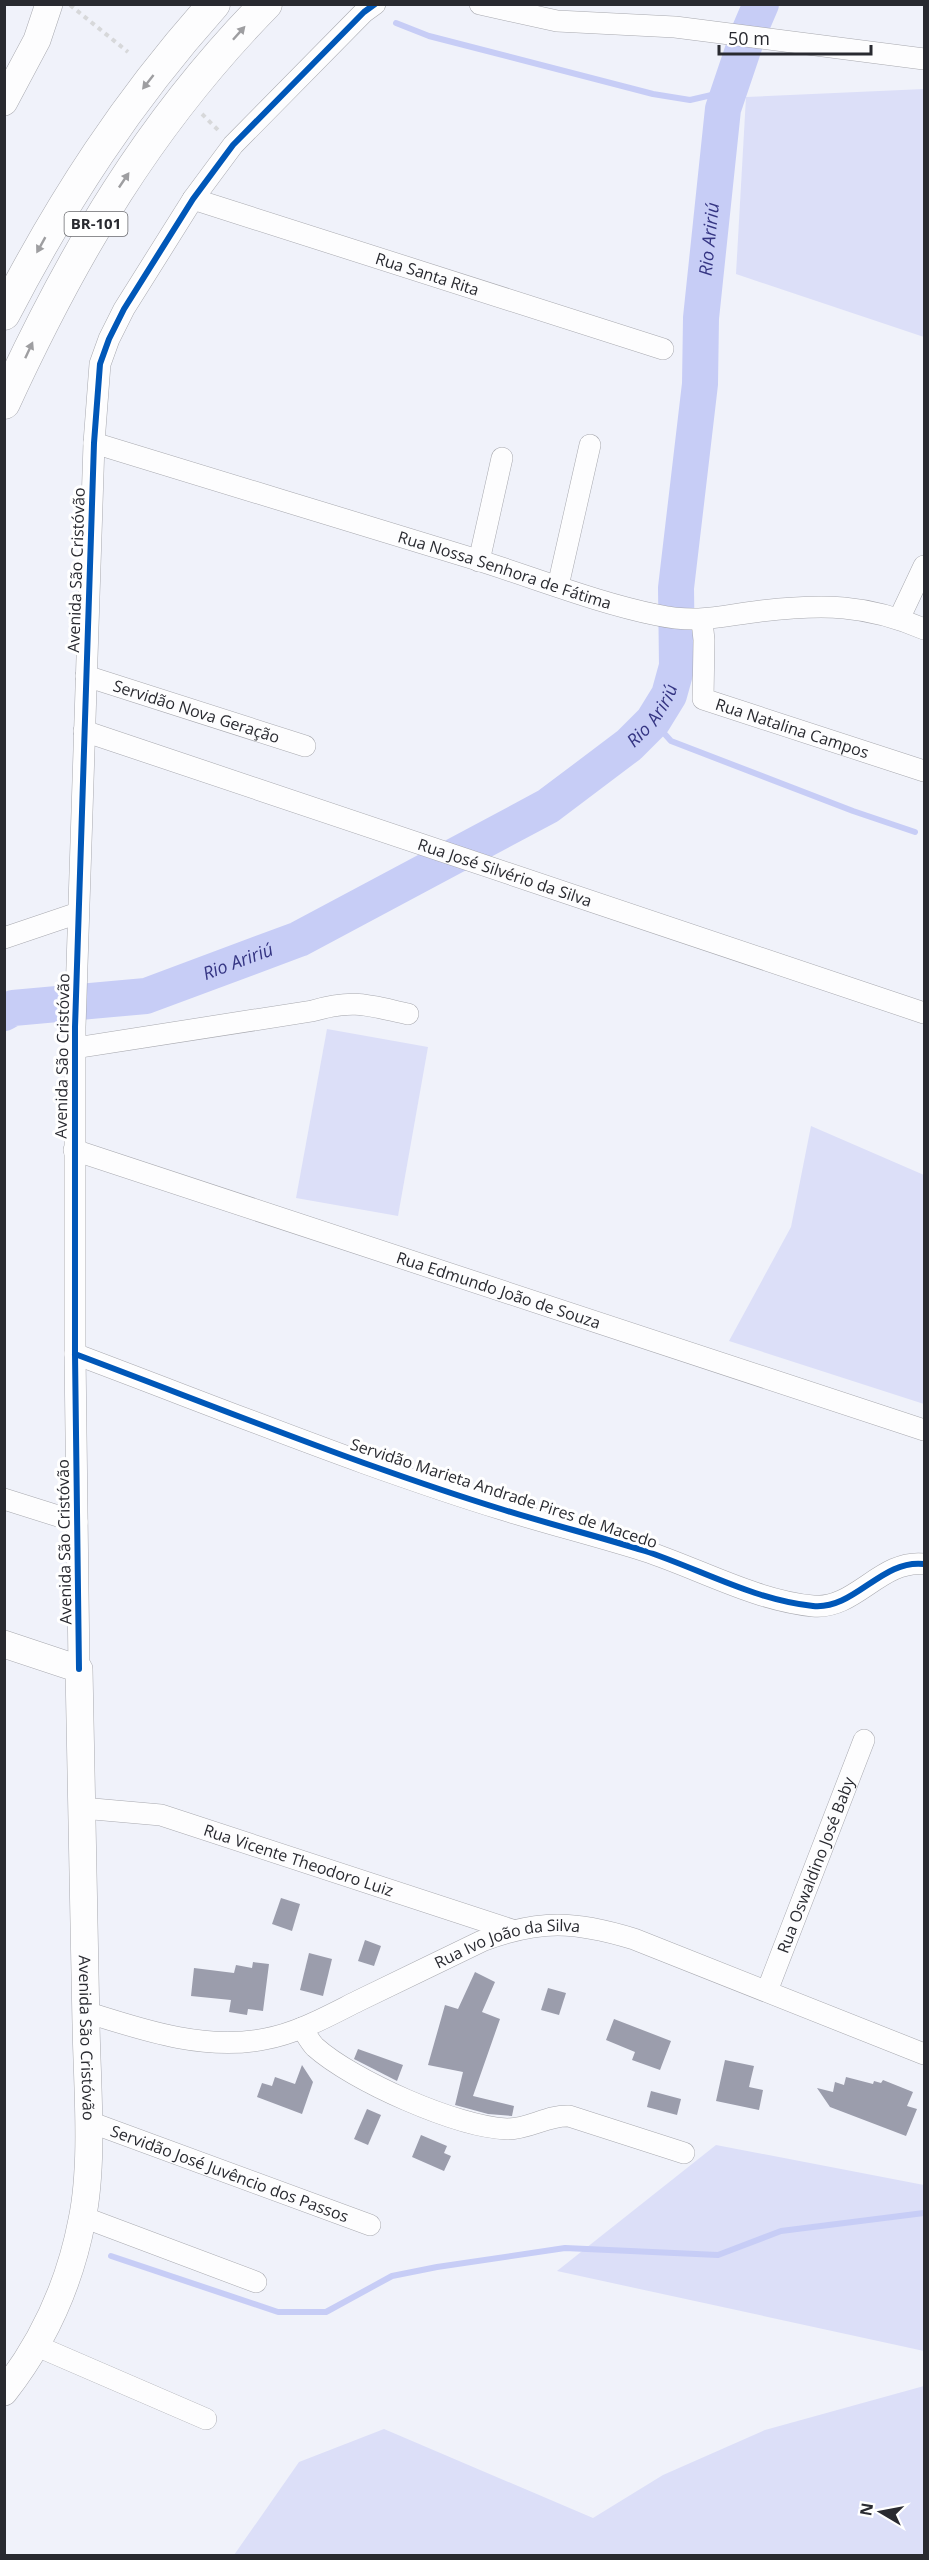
<svg xmlns="http://www.w3.org/2000/svg" width="929" height="2560" font-family="'Open Sans',sans-serif">
<style>
.green{fill:#dcdff8}
.lines{fill:none;stroke-linecap:round;stroke-linejoin:round}
.stream{stroke:#c7cdf6;stroke-width:6}
.river{stroke:#c7cdf6;stroke-width:36}
.building{fill:#9b9dac}
.minor-casing{stroke:#a8a9af;stroke-width:22}
.major-casing{stroke:#a8a9af;stroke-width:28}
.highway-casing{stroke:#a8a9af;stroke-width:33}
.path{stroke:#d7d8da;stroke-width:4;stroke-dasharray:4.5 4.5;stroke-linecap:butt}
.minor{stroke:#fdfdfe;stroke-width:21}
.major{stroke:#fdfdfe;stroke-width:27}
.highway{stroke:#fdfdfe;stroke-width:32}
.cycleway-casing{stroke:#fff;stroke-width:10}
.cycleway{stroke:#0057b8;stroke-width:6}
.oneway{fill:#9e9ea1}
.labels{text-anchor:middle;stroke-width:6;stroke-linejoin:round;paint-order:stroke}
.shield{fill:#fff;stroke:#696a6e;stroke-width:1.5}
.shield-label{font-size:15px;font-weight:bold;fill:#292a30}
.street-label{font-size:16px;fill:#292a30;stroke:#fff}
.water-label{font-size:18px;font-style:italic;fill:#353583;stroke:#fff}
</style>
<rect width="100%" height="100%" fill="#f0f2fa"/>
<g class="green">
<polygon points="924,89 924,337 736,274 746,97"/>
<polygon points="327,1029 428,1047 398,1216 296,1198"/>
<polygon points="811,1126 924,1175 924,1404 729,1341 791,1227"/>
<polygon points="716,2145 924,2185 924,2351 557,2271"/>
<polygon points="924,2386 924,2555 234,2555 299,2462 384,2429 593,2518 663,2475 765,2430"/>
</g>
<g class="lines">
<g class="stream">
<polyline points="396,23 429,36 653,94 690,100 729,91"/>
<polyline points="653,721 671,741 853,811 915,832"/>
<polyline points="111,2256 278,2312 326,2312 392,2276 437,2267 565,2248 718,2255 781,2231 924,2213"/>
</g>
<path class="river" id="s1" d="M4,1013L13,1008L146,996L299,939L548,806L629,745L653,721L669,695L677,666L676,588L700,384L701,318L723,109L749,32L761,4"/>
</g>
<g class="building">
<polygon points="281,1898 300,1904 292,1931 272,1924"/>
<polygon points="365,1940 381,1946 374,1966 358,1961"/>
<polygon points="309,1953 332,1959 323,1996 300,1990"/>
<polygon points="253,1962 269,1964 263,2011 248,2009 247,2015 229,2012 231,2000 191,1996 194,1968 234,1973 236,1965 252,1968"/>
<polygon points="475,1972 495,1982 482,2012 500,2019 473,2096 514,2106 512,2116 488,2114 455,2105 463,2072 428,2065 445,2005 458,2009"/>
<polygon points="548,1988 566,1993 559,2015 541,2010"/>
<polygon points="614,2019 671,2041 660,2070 632,2060 635,2052 606,2040"/>
<polygon points="358,2049 403,2065 397,2081 354,2059"/>
<polygon points="725,2060 754,2066 749,2087 763,2090 759,2110 716,2101"/>
<polygon points="302,2065 313,2082 302,2114 257,2097 262,2083 272,2086 275,2077 295,2084"/>
<polygon points="846,2077 873,2084 874,2081 881,2083 883,2080 913,2092 907,2106 917,2109 906,2136 830,2107 817,2088 833,2092 835,2082 844,2085"/>
<polygon points="651,2091 681,2099 677,2115 647,2107"/>
<polygon points="367,2109 381,2115 368,2145 354,2139"/>
<polygon points="421,2135 447,2146 444,2153 451,2156 444,2171 412,2157"/>
</g>
<g class="lines">
<defs>
<g id="minor">
<polyline points="480,4 557,21 675,27 924,59"/>
<path id="s2" d="M193,199L663,349"/>
<path id="s3" d="M94,443C220,481 345,520 471,558C533,577 594,602 657,615C699,624 720,616 761,611C823,604 866,604 924,629"/>
<polyline points="479,561 502,458"/>
<polyline points="558,586 590,445"/>
<polyline points="899,619 924,566"/>
<path id="s4" d="M702,621L704,640L703,699L924,771"/>
<path id="s5" d="M86,676L305,746"/>
<path id="s6" d="M84,731L924,1013"/>
<polyline points="4,938 78,913"/>
<path d="M75,1048L312,1011C354,999 367,1005 408,1014"/>
<path id="s7" d="M74,1150L924,1430"/>
<path d="M75,1354C171,1390 267,1428 364,1463C409,1479 455,1495 501,1509C549,1524 597,1536 645,1551C700,1569 754,1600 813,1606C855,1610 881,1559 924,1564"/>
<polyline points="4,1499 77,1522"/>
<polyline points="79,1669 75,1354 75,1027 94,443 100,364 109,339 124,309 193,199 233,145 364,12 375,4"/>
<path id="s8" d="M82,1808L161,1815L512,1930"/>
<path id="s9" d="M767,1991L864,1740"/>
<path id="s10" d="M86,2012C143,2030 204,2051 265,2039C298,2033 328,2016 358,2001C399,1981 441,1961 482,1941C540,1919 575,1921 634,1939L924,2054"/>
<path d="M302,2028C306,2034 310,2042 315,2047C353,2081 457,2127 507,2129C530,2129 547,2115 569,2116L684,2153"/>
<path id="s11" d="M87,2121L370,2225"/>
<polyline points="83,2217 256,2282"/>
<polyline points="37,2346 206,2419"/>
</g>
<g id="major">
<polyline points="4,102 37,40 49,4"/>
<path id="s12" d="M4,1644L79,1669C81,1788 84,1906 86,2024C87,2084 94,2162 82,2220C70,2283 44,2341 4,2392"/>
</g>
<g id="highway">
<path d="M4,314C63,200 128,100 214,4"/>
<path d="M4,403C73,253 149,123 266,4"/>
</g>
</defs>
<use href="#minor" class="minor-casing"/>
<use href="#major" class="major-casing"/>
<use href="#highway" class="highway-casing"/>
<g class="path">
<polyline points="70,5 128,52"/>
<polyline points="202,114 220,132"/>
</g>
<use href="#minor" class="minor"/>
<use href="#major" class="major"/>
<use href="#highway" class="highway"/>
<defs>
<g id="cycleway">
<path d="M75,1354C171,1390 267,1428 364,1463C409,1479 455,1495 501,1509C549,1524 597,1536 645,1551C700,1569 754,1600 813,1606C855,1610 881,1559 924,1564"/>
<polyline points="79,1669 75,1354 75,1027 94,443 100,364 109,339 124,309 193,199 233,145 364,12 375,4"/>
</g>
</defs>
<use href="#cycleway" class="cycleway-casing"/>
<use href="#cycleway" class="cycleway"/>
</g>
<defs><path id="oneway-solid" d="M-6-.8H1V-3.2L6.5 0L1 3.2V.8H-6Z" transform="scale(1.5)"/></defs>
<g class="oneway">
<use href="#oneway-solid" transform="translate(239 33) rotate(-48)"/>
<use href="#oneway-solid" transform="translate(148 82) rotate(128)"/>
<use href="#oneway-solid" transform="translate(124 180) rotate(-56)"/>
<use href="#oneway-solid" transform="translate(41 245) rotate(119)"/>
<use href="#oneway-solid" transform="translate(29 350) rotate(-65)"/>
</g>
<g class="labels">
<rect class="shield" x="64.5" y="212" width="63" height="24" rx="4.5"/>
<g class="shield-label">
<text x="96" y="229">BR-101</text>
</g>
<g class="street-label">
<text dy="6" stroke="none"><textPath href="#s2" startOffset="246">Rua Santa Rita</textPath></text>
<text dy="6" stroke="none"><textPath href="#s3" startOffset="430">Rua Nossa Senhora de Fátima</textPath></text>
<text transform="translate(76 570) rotate(-88)" y="6">Avenida São Cristóvão</text>
<text dy="6" stroke="none"><textPath href="#s5" startOffset="116">Servidão Nova Geração</textPath></text>
<text dy="6" stroke="none"><textPath href="#s4" startOffset="172">Rua Natalina Campos</textPath></text>
<text dy="6" stroke="none"><textPath href="#s6" startOffset="444">Rua José Silvério da Silva</textPath></text>
<text transform="translate(62 1056) rotate(-89)" y="6">Avenida São Cristóvão</text>
<text dy="6" stroke="none"><textPath href="#s7" startOffset="447">Rua Edmundo João de Souza</textPath></text>
<text transform="translate(504 1493) rotate(18)" y="6">Servidão Marieta Andrade Pires de Macedo</text>
<text transform="translate(64 1542) rotate(-91)" y="6">Avenida São Cristóvão</text>
<text dy="6" stroke="none"><textPath href="#s8" startOffset="224">Rua Vicente Theodoro Luiz</textPath></text>
<text dy="6" stroke="none"><textPath href="#s9" startOffset="135">Rua Oswaldino José Baby</textPath></text>
<text dy="6" stroke="none"><textPath href="#s10" startOffset="446">Rua Ivo João da Silva</textPath></text>
<text dy="6" stroke="none"><textPath href="#s12" startOffset="448">Avenida São Cristóvão</textPath></text>
<text dy="6" stroke="none"><textPath href="#s11" startOffset="152">Servidão José Juvêncio dos Passos</textPath></text>
</g>
<g class="water-label">
<text dy="6" stroke="none"><textPath href="#s1" startOffset="1214">Rio Aririú</textPath></text>
<text dy="6" stroke="none"><textPath href="#s1" startOffset="729">Rio Aririú</textPath></text>
<text dy="6" stroke="none"><textPath href="#s1" startOffset="242">Rio Aririú</textPath></text>
</g>
</g>
<rect width="929" height="2560" fill="none" stroke="#292a30" stroke-width="12"/>
<g transform="translate(881 2512) rotate(280)" stroke="#ffffff" stroke-width="4.5" paint-order="stroke">
<path d="M0-4.5L10 22L0 15L-10 22Z" fill="#292a30"/>
<text y="-9" font-size="16" font-weight="bold" text-anchor="middle" fill="#292a30">N</text>
</g>
<path d="M719 45v9h152v-9" fill="none" stroke="#292a30" stroke-width="3"/>
<text x="728" y="45" font-size="18" fill="#292a30" stroke="#ffffff" stroke-width="4.5" paint-order="stroke">50 m</text>
</svg>
